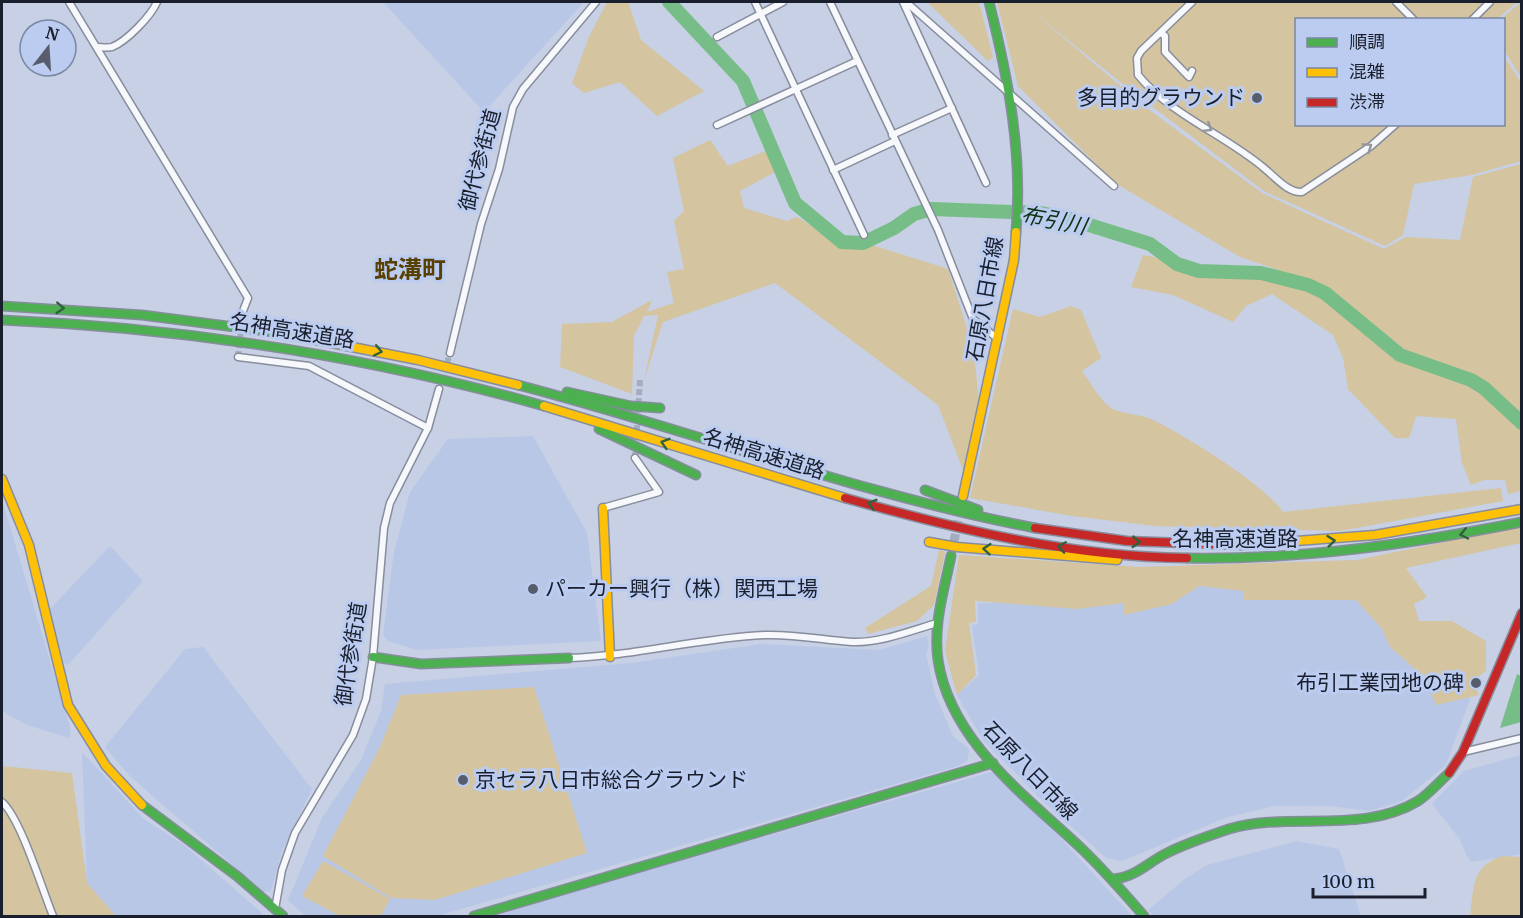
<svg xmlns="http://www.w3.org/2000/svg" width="1523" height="918" font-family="Merriweather,'Noto Sans JP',serif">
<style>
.built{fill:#b9c7e7}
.green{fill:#d4c49f}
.water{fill:#77bd87}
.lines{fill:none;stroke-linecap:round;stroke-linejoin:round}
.river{stroke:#77bd87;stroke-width:14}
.street-tunnel{stroke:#a4adbf;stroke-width:6;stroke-dasharray:6 3;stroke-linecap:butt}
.primary-tunnel{stroke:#a4adbf;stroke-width:9;stroke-dasharray:9 4.5;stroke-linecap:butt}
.street-casing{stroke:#878d9c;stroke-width:9}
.fast-casing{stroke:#878d9c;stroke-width:11}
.slow-casing{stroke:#878d9c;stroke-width:11}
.jam-casing{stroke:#878d9c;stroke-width:11}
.street{stroke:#f7f8fb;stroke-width:6}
.fast{stroke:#4caf50;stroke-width:8}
.slow{stroke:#ffc107;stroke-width:8}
.jam{stroke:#c62828;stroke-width:8}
.oneway{stroke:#94969e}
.oneway2{stroke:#30603d}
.poi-dot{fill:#575d6d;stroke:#bbccf0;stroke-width:2}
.labels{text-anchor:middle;stroke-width:6;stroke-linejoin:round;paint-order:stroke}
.poi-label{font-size:21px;fill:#1a1f2d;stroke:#bbccf0;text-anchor:end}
.street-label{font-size:21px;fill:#1a1f2d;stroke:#bbccf0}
.water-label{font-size:22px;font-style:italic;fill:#0b3211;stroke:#bbccf0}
.quarter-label{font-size:24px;font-weight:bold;fill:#574000;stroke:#bbccf0}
</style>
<rect width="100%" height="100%" fill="#c7d0e4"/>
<g class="built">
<polygon points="383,2 584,2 484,112"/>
<polygon points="533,436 587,533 601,641 417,650 388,641 383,635 394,552 410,492 448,439"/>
<polygon points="2,500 71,731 69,738 27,725 2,711"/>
<polygon points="110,546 143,581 68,665 64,663 48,611"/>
<polygon points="1354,573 1457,664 1470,699 1446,765 1402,801 1370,811 1330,806 1274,806 1228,817 1122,861 1106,858 1039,797 983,740 957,695 979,675 972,625 978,624 978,603 992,603 990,575"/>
<polygon points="927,636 929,645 926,654 935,694 953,736 969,749 968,760 958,766 437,916 305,916 288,900 322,818 361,760 381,711 385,684 631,663 761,644 879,650"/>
<polygon points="203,647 312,789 282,852 271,891 264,892 156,799 128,774 105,747 185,649"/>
<polygon points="82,752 144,819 184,845 261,912 262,916 116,916 87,883"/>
<polygon points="1521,755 1521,854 1470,862 1459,838 1432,804 1464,771"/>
<polygon points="992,772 1058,835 1132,916 496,916 639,872"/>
<polygon points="1297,841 1339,849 1361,916 1153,916 1148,910 1186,878 1207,865"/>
</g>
<g class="green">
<polygon points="607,2 628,2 641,40 704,91 657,116 620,82 584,93 572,83 589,37"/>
<polygon points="927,2 979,2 993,57 988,61"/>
<polygon points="997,2 1517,2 1497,19 1296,20 1296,124 1504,124 1504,56 1521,83 1521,161 1472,175 1414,184 1403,235 1385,246 1264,191 1129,89 1028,8 1148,109 1262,193 1384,249 1406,237 1460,240 1473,177 1521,164 1521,491 1508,494 1505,480 1484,480 1471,485 1462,463 1456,419 1416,416 1409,438 1395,438 1348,389 1343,358 1333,335 1272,294 1246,306 1233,322 1173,295 1131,287 1143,255 1192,264 1279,270 1240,257 1115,183 1018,86"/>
<polygon points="1521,2 1522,2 1521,77 1504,50 1504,20 1501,19"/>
<polygon points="710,140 728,166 768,150 777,171 740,191 744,208 787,221 797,217 850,249 872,245 948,269 973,347 979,400 963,470 938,405 775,283 663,322 644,380 658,315 644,316 634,336 632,394 560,367 562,324 612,322 652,300 647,312 674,303 667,272 684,269 674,221 684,211 673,158"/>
<path d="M1071,306L1081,310L1101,358L1082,371C1090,382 1100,400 1111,408C1121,414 1139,414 1151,419C1183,434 1265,485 1283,512L1501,488L1503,501L1340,531L1155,526L1072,516L970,498L1013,309L1040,317Z"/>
<polygon points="1521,526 1521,543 1406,568 1427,597 1414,604 1419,621 1452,621 1486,641 1486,671 1472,681 1479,695 1436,705 1425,678 1390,647 1382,629 1356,600 1244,600 1243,591 1199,586 1172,604 1124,615 1124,603 1077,609 975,601 976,622 969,623 976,675 957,695 945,651 959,555 1139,567 1357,560"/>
<polygon points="939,550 945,552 934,605 917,621 868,634 865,628 931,586"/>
<polygon points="534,687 587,853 435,900 391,898 323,856 380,747 401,695"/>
<polygon points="2,766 72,773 87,883 116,916 2,916"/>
<path d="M1502,856L1521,857V916H1470C1474,887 1471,867 1502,856Z"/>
<polygon points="323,861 390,899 381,916 340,916 302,896"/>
</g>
<polygon class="water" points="1517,674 1521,676 1521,722 1500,728"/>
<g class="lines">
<polyline class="river" points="669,2 743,81 795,203 842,242 863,243 894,228 914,214 932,209 1041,213 1067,218 1150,244 1177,264 1199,271 1261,273 1308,285 1325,293 1400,355 1471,380 1484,388 1522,423"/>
<g class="street-tunnel">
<polyline points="238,357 243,311"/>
<polyline points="442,381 450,353"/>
<polyline points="635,458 640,380"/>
</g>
<polyline class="primary-tunnel" points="951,556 961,507"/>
<defs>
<g id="street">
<polyline points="69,2 248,298 243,311"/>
<polyline points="755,2 864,235"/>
<polyline points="830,2 938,230 973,319 998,339"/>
<polyline points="903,2 986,183"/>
<polyline points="906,2 1114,186"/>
<path d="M1192,2L1141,51L1137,58L1138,75C1171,115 1225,135 1264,168C1275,177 1288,193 1302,192L1371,146L1396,124"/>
<polyline points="1396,2 1414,20"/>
<polyline points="1472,20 1490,2"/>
<polyline points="1161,33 1165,36 1165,52 1189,77 1192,71"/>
<polyline points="717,37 783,2"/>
<path d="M97,47C101,47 108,48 112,47C127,41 151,16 157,2"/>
<polyline points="717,125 857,61"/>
<polyline points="892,135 952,108"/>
<polyline points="833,170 895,141"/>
<polyline points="450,353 481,224 499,169 513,107 523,89 596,2"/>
<polyline points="238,357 309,366 428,428"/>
<polyline points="603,508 659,492 635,458"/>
<path d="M569,658C635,656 699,638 765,635C795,634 823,640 852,642C880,643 910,631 937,623"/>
<polyline points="1463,752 1522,738"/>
<path d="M2,802C21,819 42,889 53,916"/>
<polyline points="275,909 282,870 295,833 353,735 366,699 373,657 384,528 390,503 428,428 439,389"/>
</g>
<g id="fast">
<path d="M989,2C1008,77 1023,154 1016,232"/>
<polyline points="2,306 142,315 281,333"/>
<path d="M2,320C186,328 367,356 544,406"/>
<path d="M518,385C691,430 858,494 1035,528"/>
<polyline points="567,392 631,406 660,408"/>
<polyline points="599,429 696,475"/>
<polyline points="925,490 978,510"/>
<path d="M951,556C944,591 933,624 938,660C950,741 1026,796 1082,849C1104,870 1124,893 1144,916"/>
<path d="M1187,558C1301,560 1411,544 1522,522"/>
<polyline points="373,657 421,664 569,658"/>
<polyline points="142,805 237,876 283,916"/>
<path d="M1112,879C1134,878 1146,864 1165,854C1184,844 1208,836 1229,829C1289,811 1362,835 1418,801C1429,794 1439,782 1449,773"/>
<polyline points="474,916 993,763"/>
</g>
<g id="slow">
<polyline points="281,333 418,360 518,385"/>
<polyline points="544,406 845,498"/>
<polyline points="2,479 29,545 68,705 106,766 142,805"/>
<polyline points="963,496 1014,260 1016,232"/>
<polyline points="603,508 610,657"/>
<polyline points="929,542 957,547 1117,560"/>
<polyline points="1242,545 1375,535 1522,509"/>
</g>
<g id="jam">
<path d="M845,498C956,529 1071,557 1187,558"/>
<polyline points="1035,528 1127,541 1242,545"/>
<polyline points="1449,773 1463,752 1522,613"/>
</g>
</defs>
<use href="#street" class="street-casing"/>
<use href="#fast" class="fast-casing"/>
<use href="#slow" class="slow-casing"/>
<use href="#jam" class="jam-casing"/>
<use href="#street" class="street"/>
<use href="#fast" class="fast"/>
<use href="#slow" class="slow"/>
<use href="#jam" class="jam"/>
</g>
<defs><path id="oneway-chevron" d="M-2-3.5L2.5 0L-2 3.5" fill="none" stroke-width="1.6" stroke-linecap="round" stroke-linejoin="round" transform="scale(1.5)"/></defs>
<g class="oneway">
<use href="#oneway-chevron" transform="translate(1208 128) rotate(32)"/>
<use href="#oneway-chevron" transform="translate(1368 147) rotate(-34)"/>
</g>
<g class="oneway2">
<use href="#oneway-chevron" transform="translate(60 308) rotate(3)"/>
<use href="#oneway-chevron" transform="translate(378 351) rotate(12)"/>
<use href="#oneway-chevron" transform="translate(665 443) rotate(-163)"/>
<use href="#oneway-chevron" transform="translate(872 504) rotate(-164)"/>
<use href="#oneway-chevron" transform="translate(1464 534) rotate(168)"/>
<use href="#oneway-chevron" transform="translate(1331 541) rotate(-6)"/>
<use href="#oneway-chevron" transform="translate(1136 542) rotate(4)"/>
<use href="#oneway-chevron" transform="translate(1062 547) rotate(-171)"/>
<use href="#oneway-chevron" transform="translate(987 549) rotate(-175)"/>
</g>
<g class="poi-dot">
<circle cx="1257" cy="98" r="6"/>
<circle cx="533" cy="589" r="6"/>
<circle cx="1476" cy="683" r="6"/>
<circle cx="463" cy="780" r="6"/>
</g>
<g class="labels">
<g class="poi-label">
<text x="1245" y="105">多目的グラウンド</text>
<text x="545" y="596" text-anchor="start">パーカー興行（株）関西工場</text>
<text x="1464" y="690">布引工業団地の碑</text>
<text x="475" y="787" text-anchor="start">京セラ八日市総合グラウンド</text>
</g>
<g class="street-label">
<text transform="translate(480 160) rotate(-75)" y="7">御代参街道</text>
<text transform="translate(985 299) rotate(-80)" y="7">石原八日市線</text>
<text transform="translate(292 331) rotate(9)" y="7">名神高速道路</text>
<text transform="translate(764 454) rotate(17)" y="7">名神高速道路</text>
<text x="1235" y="546">名神高速道路</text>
<text transform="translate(351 654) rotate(-81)" y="7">御代参街道</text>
<text transform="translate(1030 771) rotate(46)" y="7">石原八日市線</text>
</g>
<g class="water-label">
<text transform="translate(1054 220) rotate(11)" y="8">布引川</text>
</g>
<g class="quarter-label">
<text x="410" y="278">蛇溝町</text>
</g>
</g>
<rect width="1523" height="918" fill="none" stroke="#1a1f2d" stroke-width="6"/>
<rect x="1295" y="18" width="210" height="108" fill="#bbccf0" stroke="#7b87a2" stroke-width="1.5"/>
<rect x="1307" y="38" width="30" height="9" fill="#4caf50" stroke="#7b87a2" stroke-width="1.5"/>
<text x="1349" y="48" font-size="18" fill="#1a1f2d">順調</text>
<rect x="1307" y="68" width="30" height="9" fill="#ffc107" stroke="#7b87a2" stroke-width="1.5"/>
<text x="1349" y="78" font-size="18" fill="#1a1f2d">混雑</text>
<rect x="1307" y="98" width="30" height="9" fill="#c62828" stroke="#7b87a2" stroke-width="1.5"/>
<text x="1349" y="108" font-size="18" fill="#1a1f2d">渋滞</text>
<g transform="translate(48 48) rotate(17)"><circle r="28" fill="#bbccf0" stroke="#7b87a2" stroke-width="1.5"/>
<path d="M0-4.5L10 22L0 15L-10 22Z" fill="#575d6d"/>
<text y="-9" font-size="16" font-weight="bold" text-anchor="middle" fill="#1a1f2d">N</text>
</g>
<path d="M1313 888v9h112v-9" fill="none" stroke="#1a1f2d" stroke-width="3"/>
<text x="1322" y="888" font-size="18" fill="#1a1f2d" stroke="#bbccf0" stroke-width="4.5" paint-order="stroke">100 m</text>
</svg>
